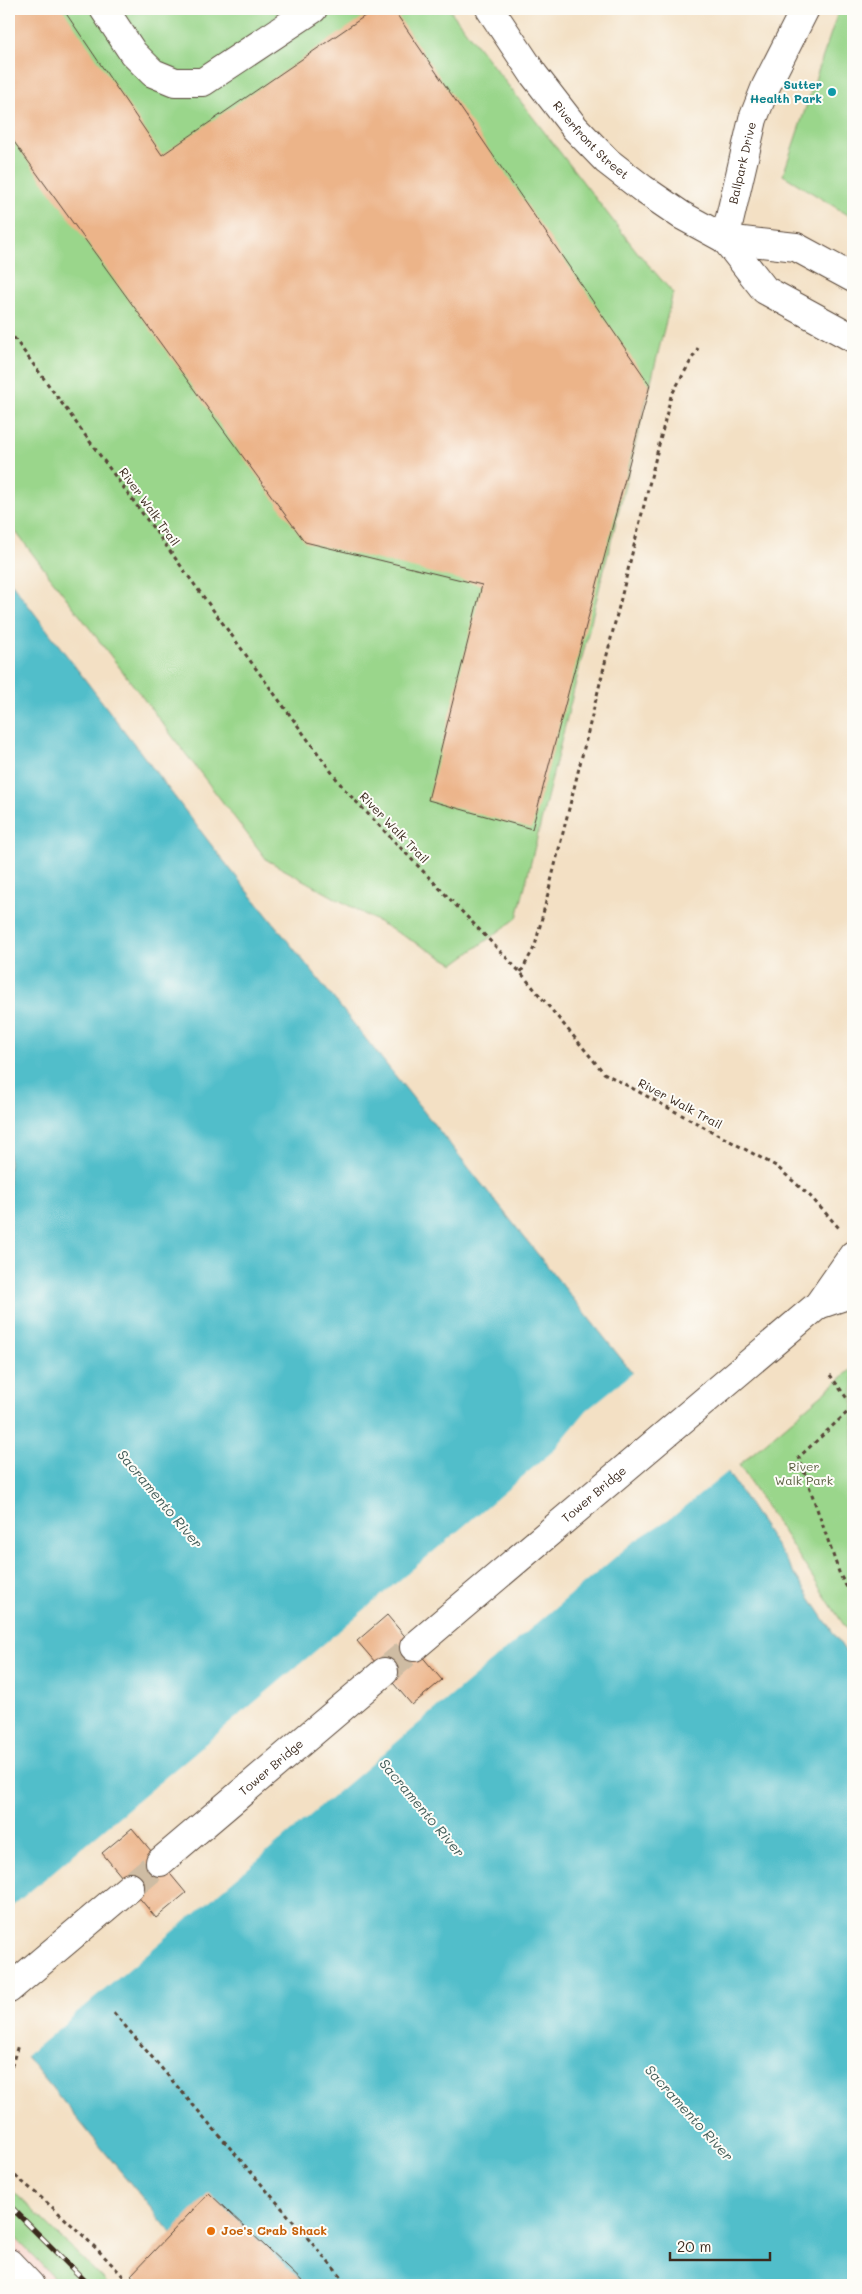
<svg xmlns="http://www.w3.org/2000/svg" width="862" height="2294" font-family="Mali,sans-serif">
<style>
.built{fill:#f7d1c7}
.green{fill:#9ad68b;stroke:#6a8054}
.water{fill:#51beca;stroke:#467474}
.pier{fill:#f3e0c4}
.building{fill:#ecb489}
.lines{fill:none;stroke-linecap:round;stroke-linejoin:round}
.major-tunnel{stroke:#cebca3;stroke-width:28;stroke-dasharray:28 14;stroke-linecap:butt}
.minor-casing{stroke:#574537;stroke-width:30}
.major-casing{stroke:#574537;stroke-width:30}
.path{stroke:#574537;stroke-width:3;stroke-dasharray:4 4;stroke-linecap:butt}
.minor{stroke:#fff;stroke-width:28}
.major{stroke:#fff;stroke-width:28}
.rail-casing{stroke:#3b2a1e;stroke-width:5.5}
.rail{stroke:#fdfcf7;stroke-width:4;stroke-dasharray:11;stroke-linecap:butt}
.culture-dot{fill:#0f9aa8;stroke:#fdfcf7;stroke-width:2}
.food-dot{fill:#e8710a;stroke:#fdfcf7;stroke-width:2}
.labels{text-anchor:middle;stroke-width:4;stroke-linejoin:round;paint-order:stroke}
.culture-label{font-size:12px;font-weight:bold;fill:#0d838f;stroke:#fdfcf7;text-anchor:end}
.street-label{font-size:12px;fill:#3b2a1e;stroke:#fdfcf7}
.park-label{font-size:12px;fill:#585e3f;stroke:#fdfcf7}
.food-label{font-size:12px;font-weight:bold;fill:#c56008;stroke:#fdfcf7;text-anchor:start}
.water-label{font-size:14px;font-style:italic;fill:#435e5a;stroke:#fdfcf7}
</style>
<rect width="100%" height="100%" fill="#fdfcf7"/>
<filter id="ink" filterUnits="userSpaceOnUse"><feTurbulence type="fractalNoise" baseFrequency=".02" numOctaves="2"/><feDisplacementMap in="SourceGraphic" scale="10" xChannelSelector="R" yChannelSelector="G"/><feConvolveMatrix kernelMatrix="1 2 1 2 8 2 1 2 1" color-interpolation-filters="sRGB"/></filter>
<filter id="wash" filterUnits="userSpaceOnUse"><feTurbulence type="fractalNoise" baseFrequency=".0096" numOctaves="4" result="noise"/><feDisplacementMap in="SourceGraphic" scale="20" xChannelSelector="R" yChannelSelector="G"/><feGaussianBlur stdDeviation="1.12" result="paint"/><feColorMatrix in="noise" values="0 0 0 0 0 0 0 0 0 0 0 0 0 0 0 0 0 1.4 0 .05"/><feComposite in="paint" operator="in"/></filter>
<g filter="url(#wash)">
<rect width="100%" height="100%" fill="#f3e0c4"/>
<polygon class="built" points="9,2231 26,2247 61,2285 9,2285"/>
<g class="green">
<polygon points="9,9 449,9 638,253 673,293 517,918 454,964 267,860 9,523"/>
<polygon points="839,9 853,9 853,218 783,175"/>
<polygon points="853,1368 853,1639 739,1465"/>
<polygon points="9,2187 109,2285 61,2285 9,2231"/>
</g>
<polygon class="water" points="9,580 219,855 635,1376 725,1468 853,1663 853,2285 214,2285 25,2055 9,2044"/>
<polygon class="pier" points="635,1371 730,1470 675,1515 633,1542 24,2058 9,2047 9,1909 553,1451 587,1410"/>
<g id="blocks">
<g class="building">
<polygon points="9,9 63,9 162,155 375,9 393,9 650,385 532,829 428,800 482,585 305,542 9,135"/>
<polygon points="387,1615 442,1680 412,1705 357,1641"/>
<polygon points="132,1828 186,1893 156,1918 102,1853"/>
<polygon points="209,2193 306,2285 142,2285 131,2275"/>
</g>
</g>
</g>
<g filter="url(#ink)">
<use href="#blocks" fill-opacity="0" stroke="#574537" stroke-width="1"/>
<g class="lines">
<g class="major-tunnel">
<polyline points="384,1672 414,1647"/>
<polyline points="130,1887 160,1862"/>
</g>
<defs>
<g id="minor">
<polyline points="104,9 133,53 153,73 175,82 203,82 313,9"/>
<path id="s1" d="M490,9L534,75L575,128L607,161L643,189L681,215L725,239L796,247L853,278"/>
<path id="s2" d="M725,239L753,119L766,86L805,9"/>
<polyline points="725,239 765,290 853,338"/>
<polyline points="9,2263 30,2285"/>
</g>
<g id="major">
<polyline points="818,1305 853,1293"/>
<path id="s3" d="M414,1647L818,1305L853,1255"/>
<path id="s4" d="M160,1862L384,1672"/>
<polyline points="9,1989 130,1887"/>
</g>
</defs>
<use href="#minor" class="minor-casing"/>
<use href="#major" class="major-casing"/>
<g class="path">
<polyline points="9,331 344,789 521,973 604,1073 776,1166 810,1196 839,1228"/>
<polyline points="521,972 535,946 671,396 698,348"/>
<polyline points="830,1375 853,1407 799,1457 840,1575 853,1598"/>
<polyline points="114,2013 348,2285"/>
<polyline points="9,2074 18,2045"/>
<path d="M9,2171C53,2206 93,2243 131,2285"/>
</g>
<use href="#minor" class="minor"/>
<use href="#major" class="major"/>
<defs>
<polyline id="rail" points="9,2205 89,2285"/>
</defs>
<use href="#rail" class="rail-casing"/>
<use href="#rail" class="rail"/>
</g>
</g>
<circle class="culture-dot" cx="832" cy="92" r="5"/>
<circle class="food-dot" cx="211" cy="2231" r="5"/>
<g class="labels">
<g class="culture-label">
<text x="822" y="89">Sutter<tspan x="822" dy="14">Health Park</tspan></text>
</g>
<g class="street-label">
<text dy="4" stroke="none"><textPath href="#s1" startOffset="166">Riverfront Street</textPath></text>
<text dy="4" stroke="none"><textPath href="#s2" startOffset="78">Ballpark Drive</textPath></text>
<text transform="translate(149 507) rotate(54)" y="4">River Walk Trail</text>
<text transform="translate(394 828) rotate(46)" y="4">River Walk Trail</text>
<text transform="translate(680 1104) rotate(28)" y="4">River Walk Trail</text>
<text dy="4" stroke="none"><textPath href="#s3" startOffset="236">Tower Bridge</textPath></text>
<text dy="4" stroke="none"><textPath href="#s4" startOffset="146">Tower Bridge</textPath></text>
</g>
<g class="park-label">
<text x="804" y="1471">River<tspan x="804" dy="14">Walk Park</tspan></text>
</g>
<g class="food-label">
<text x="221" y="2235">Joe's Crab Shack</text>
</g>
<g class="water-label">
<text transform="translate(160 1499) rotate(50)" y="5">Sacramento River</text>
<text transform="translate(422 1808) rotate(50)" y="5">Sacramento River</text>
<text transform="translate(689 2113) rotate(48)" y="5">Sacramento River</text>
</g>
</g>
<rect width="862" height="2294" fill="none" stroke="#fdfcf7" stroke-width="30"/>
<path d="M670 2252v8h100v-8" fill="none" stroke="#3b2a1e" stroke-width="2.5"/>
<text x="677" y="2252" font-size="15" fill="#3b2a1e" stroke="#fdfcf7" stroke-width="4" paint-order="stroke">20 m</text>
</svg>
